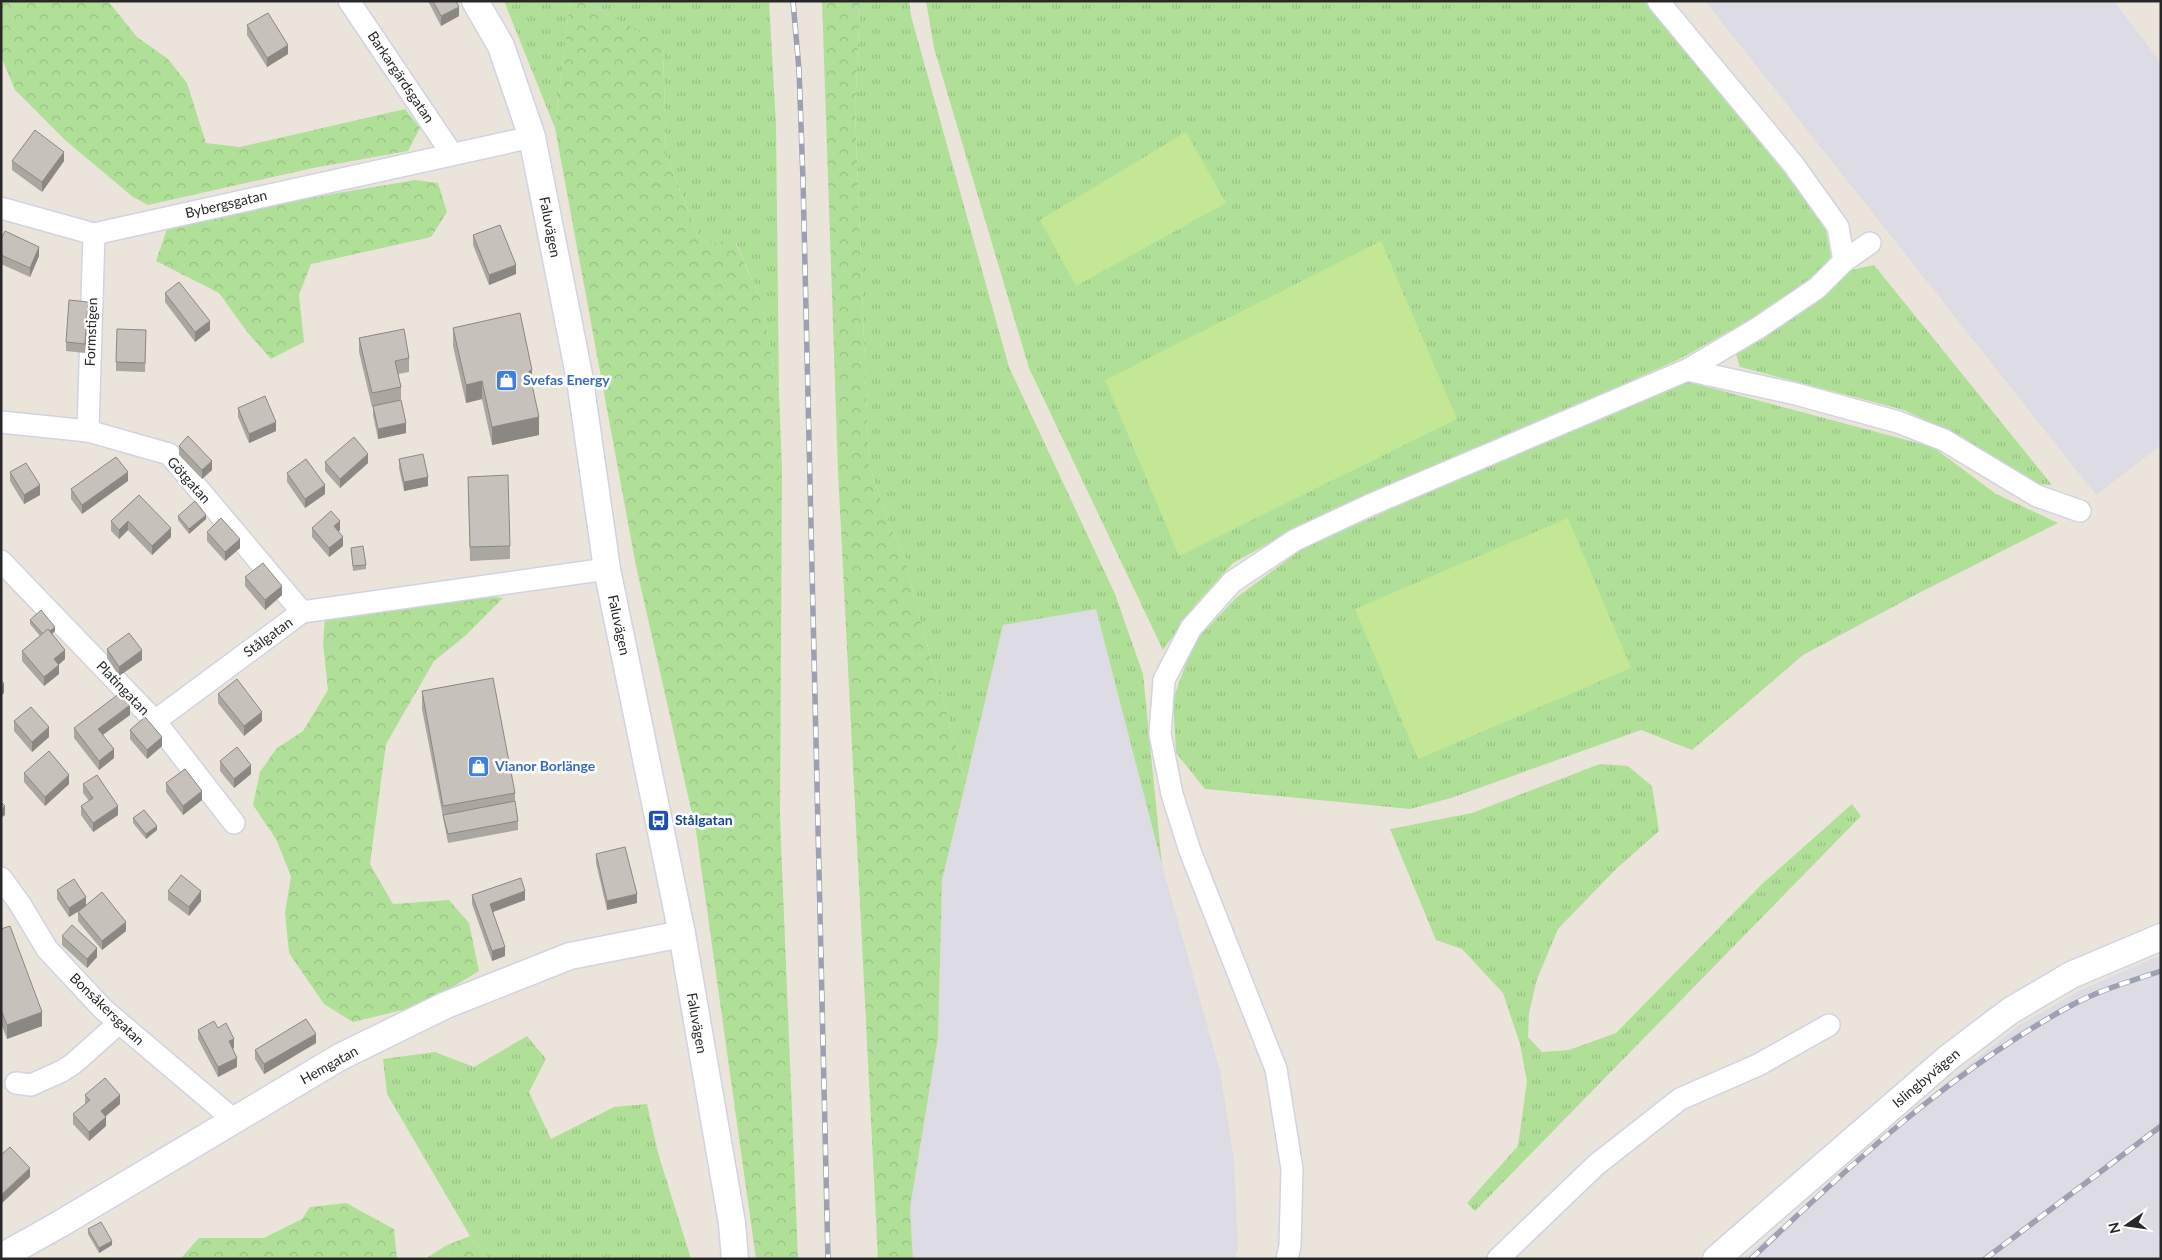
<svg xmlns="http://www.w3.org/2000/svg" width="2162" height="1260" font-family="Lato,sans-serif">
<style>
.industrial{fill:#dddbe3}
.grass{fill:url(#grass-tufts)}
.forest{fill:url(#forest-crowns)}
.pitch{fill:#c3e794}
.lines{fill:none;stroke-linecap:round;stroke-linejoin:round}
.minor-casing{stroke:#d0d3e1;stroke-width:24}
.tertiary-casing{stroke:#d0d3e1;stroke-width:29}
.minor{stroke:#fff;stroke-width:21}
.tertiary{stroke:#fff;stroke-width:26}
.rail-casing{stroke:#9da0b2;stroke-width:5.5}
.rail{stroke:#fff;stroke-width:4;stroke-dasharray:11;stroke-linecap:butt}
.wall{fill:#aaa6a0}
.shaded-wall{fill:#8b8782}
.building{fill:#c6c1ba;stroke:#8b8782}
.labels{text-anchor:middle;stroke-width:5;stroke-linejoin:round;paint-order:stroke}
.street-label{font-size:14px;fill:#282828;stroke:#fff}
.shop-label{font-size:14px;font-weight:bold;fill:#366cbe;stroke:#fff;text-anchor:start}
.transit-label{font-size:14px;font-weight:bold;fill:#164399;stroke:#fff;text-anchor:start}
</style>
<defs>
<pattern id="grass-tufts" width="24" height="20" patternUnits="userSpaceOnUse" patternTransform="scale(1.25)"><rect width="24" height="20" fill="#b0e098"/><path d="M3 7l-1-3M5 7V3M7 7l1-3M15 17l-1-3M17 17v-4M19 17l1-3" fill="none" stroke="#97c083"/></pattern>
<pattern id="forest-crowns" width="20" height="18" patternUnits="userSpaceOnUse" patternTransform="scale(1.25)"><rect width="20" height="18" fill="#b0e098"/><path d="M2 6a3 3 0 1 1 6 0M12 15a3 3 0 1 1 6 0" fill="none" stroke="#97c083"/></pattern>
</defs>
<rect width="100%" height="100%" fill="#ebe4da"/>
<g class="industrial">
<polygon points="1705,1 2114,1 2161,63 2161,445 2096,495"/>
<polygon points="1096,609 1162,865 1220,1071 1234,1160 1238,1250 1234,1259 913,1259 910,1208 938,1038 942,880 1003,625"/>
<polygon points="2161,955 2161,1259 1743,1259 1910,1113 1959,1072 2020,1025 2079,991"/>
</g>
<g class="grass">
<polygon points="504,1 570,1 555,128"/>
<polygon points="584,1 769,1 776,125 779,393 761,300 736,242 702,243 666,156 663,45"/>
<polygon points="860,1 909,1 911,16 1009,367 1115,594 1143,674 1162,865 1096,609 1003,625 966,781 914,598 906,559 890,525 869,465 855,111"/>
<polygon points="926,1 1644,1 1824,221 1831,257 1802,290 1678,360 1299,527 1233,563 1196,604 1163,650 1029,368 934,48"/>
<polygon points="1874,265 2052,485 2035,484 1950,432 1904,410 1740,367 1736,354 1821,299 1851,270"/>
<polygon points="1685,381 1933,447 1996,494 2058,523 1917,594 1803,655 1692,750 1641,730 1451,798 1410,809 1205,789 1176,753 1173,700 1193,643 1237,597 1302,549 1654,391"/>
<polygon points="1600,764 1628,766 1652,786 1659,831 1616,869 1558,929 1537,979 1529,1013 1528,1037 1542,1052 1569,1050 1616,1033 1762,884 1852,804 1861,816 1475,1211 1467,1203 1518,1146 1527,1081 1520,1044 1503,993 1462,949 1436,940 1390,829 1472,813"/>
<polygon points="527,1036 546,1059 529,1092 551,1139 614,1107 647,1104 658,1153 691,1259 489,1259 470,1236 387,1094 383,1059 435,1052 474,1067"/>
<polygon points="447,1245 451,1259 425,1259"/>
</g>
<g class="forest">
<polygon points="1,1 108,1 137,37 168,59 187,83 206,143 240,147 405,109 420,128 408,151 313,168 148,205 133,197 65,140 15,90 1,56"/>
<polygon points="570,1 584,1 663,44 666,156 702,243 735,241 761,300 779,393 782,470 780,817 798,1259 756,1259 696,831 636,566 555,128"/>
<polygon points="822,1 860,1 855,111 869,465 890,525 906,559 914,598 966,781 942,880 938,1038 910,1208 913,1259 878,1259 838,471"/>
<polygon points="415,180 438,183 447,212 431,237 311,264 299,295 304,342 271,359 248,333 219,293 156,261 168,226 243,209"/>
<polygon points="472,595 503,598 464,637 434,661 386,744 370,864 393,904 449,900 469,923 479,971 423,1005 353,1022 324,1004 289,953 285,913 291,876 276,839 253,805 260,772 276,749 303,731 328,690 323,643 325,619"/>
<polygon points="346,1203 394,1229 397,1259 182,1259 182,1257 199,1238 264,1238 302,1219 310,1207"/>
<polygon points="470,1236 489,1259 451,1259 447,1245"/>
</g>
<g class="pitch">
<polygon points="1186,132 1226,203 1076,286 1040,220"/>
<polygon points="1381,241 1457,419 1179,556 1105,380"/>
<polygon points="1568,518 1631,668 1418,759 1355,609"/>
</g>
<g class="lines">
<defs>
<g id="minor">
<polyline points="349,1 452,154"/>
<polyline points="1,208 94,234 532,137"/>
<polyline points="1844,261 1870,243"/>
<polyline points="1687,370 1796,394 1898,422 1944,440 2037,496 2080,511"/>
<polyline points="1,422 88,431 169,454 302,612"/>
<polyline points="88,431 94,234"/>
<polyline points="1,561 155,721 234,823"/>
<polyline points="155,721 302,612 607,569"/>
<polyline points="1,878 20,904 47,949 103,1009 234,1120"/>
<polyline points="16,1083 31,1085 62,1071 73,1064 119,1023"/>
<polyline points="1287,1259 1290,1246 1292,1169 1276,1069 1190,851 1172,794 1160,734 1164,680 1191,628 1232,582 1295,540 1370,505 1687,370 1758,328 1817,288 1844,261 1838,227 1793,164 1658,1"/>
<polyline points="1498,1259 1596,1165 1680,1099 1758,1065 1829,1025"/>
</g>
<g id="tertiary">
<polyline points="475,1 501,46 532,137 580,380 607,569 682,934 732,1223 735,1259"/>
<polyline points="1,1257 60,1224 340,1057 446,1005 570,956 682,934"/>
<polyline points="1716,1259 1948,1058 2010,1011 2071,975 2161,937"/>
</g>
</defs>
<use href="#minor" class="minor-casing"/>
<use href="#tertiary" class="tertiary-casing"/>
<use href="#minor" class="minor"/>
<use href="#tertiary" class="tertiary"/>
<defs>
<g id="rail">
<polyline points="793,1 799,70 803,180 828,1259"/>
<path d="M1751,1259C1850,1165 1951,1071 2072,1005C2100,990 2131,981 2161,971"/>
<polyline points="1985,1259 2161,1126"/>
</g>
</defs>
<use href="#rail" class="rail-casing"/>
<use href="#rail" class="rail"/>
</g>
<g class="wall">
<polygon points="428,1 456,1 459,16 441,26"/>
<polygon points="247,25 288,54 267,67 247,35"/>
<polygon points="12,161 64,161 42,192 12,170"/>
<polygon points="473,235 516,274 489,285 473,245"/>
<polygon points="1,239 39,256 30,277 1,264"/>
<polygon points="165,293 210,330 195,342 165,302"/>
<polygon points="88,311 85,353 66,351 66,342"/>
<polygon points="453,328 539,435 492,445 482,399 466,403 453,346"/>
<polygon points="146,330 145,372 116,371 116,362"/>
<polygon points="359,338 409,358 409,372 398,374 401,387 401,400 406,433 378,439 373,415 373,406 372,407 359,352"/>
<polygon points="238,408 276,431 249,443 238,417"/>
<polygon points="179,446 212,470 202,479 179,455"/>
<polygon points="399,459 428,486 404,491 399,468"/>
<polygon points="325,462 368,463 340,488 325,471"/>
<polygon points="10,472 40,495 24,504 10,481"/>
<polygon points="287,473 325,494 305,508 287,482"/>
<polygon points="468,477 510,546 510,559 470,561"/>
<polygon points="128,481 82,514 71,499 71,489"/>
<polygon points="139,495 171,537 152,555 128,530 119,539 111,531 111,521"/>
<polygon points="178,516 206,519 189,534 178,520"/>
<polygon points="312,528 340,530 338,532 343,546 329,557 312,537"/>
<polygon points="207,532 240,548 225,561 207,541"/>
<polygon points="351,548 366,565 366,569 353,571"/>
<polygon points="245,577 282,595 265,610 245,586"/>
<polygon points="30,620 55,631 52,634 65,659 58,665 59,674 44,686 22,661 22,651 40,636 30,624"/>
<polygon points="107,649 142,660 119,676 107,658"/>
<polygon points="422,691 515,793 515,801 518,821 518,830 448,843 422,709"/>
<polygon points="218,694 262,721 244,736 218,703"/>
<polygon points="130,715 103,735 114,758 99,770 74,738 74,728"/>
<polygon points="14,721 49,737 32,752 14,731"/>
<polygon points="130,730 162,746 147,759 130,739"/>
<polygon points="220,761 251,774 234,788 220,771"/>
<polygon points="24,773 69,784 45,806 24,782"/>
<polygon points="166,783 202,800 183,815 166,792"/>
<polygon points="83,784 118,815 93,832 81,815 81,806 89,801 83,793"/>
<polygon points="133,818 157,830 146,839 133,823"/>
<polygon points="596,854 637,903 607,910 596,863"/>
<polygon points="57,890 86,905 126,931 102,950 78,921 78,912 69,917 57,899"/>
<polygon points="168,891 201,901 189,916 168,900"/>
<polygon points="472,895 525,900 493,912 505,956 492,961 472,904"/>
<polygon points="1,929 42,1026 7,1039 1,1023"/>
<polygon points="62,936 97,957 87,968 62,945"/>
<polygon points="218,1028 234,1048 232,1049 237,1067 218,1077 198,1039 198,1030"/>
<polygon points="316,1043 264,1074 255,1059 255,1050"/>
<polygon points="85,1095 120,1104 106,1116 106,1126 89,1141 73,1124 73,1114 85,1104"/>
<polygon points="88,1229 112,1245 99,1253 88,1234"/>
</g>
<g class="shaded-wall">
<polygon points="459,7 459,16 441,26 441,16"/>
<polygon points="288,45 288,54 267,67 267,58"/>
<polygon points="64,152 64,161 42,192 42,182"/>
<polygon points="39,247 39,256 30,277 30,268"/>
<polygon points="516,265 516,274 489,285 489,275"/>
<polygon points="88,302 88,311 85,353 85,344"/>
<polygon points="210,321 210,330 195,342 195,332"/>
<polygon points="532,370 532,388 529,371"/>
<polygon points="482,381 482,399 466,403 466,385"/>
<polygon points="539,417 539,435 492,445 492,427"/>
<polygon points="276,422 276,431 249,443 249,434"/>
<polygon points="406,423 406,433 378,439 378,429"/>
<polygon points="368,454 368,463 340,488 340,479"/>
<polygon points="212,461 212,470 202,479 202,470"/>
<polygon points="128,472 128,481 82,514 82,505"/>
<polygon points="428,477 428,486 404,491 404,482"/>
<polygon points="40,485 40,495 24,504 24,495"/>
<polygon points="325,485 325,494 305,508 305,499"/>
<polygon points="206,515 206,519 189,534 189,529"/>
<polygon points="128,521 128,530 119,539 119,530"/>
<polygon points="340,521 340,530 334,536 334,526"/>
<polygon points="171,528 171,537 152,555 152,546"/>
<polygon points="343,537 343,546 329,557 329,548"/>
<polygon points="240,539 240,548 225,561 225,552"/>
<polygon points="282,586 282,595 265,610 265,600"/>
<polygon points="55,627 55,631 44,641 44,636"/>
<polygon points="65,650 65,659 54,669 54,659"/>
<polygon points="142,650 142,660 119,676 119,667"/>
<polygon points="59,665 59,674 44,686 44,677"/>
<polygon points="4,684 4,693 1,696 1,687"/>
<polygon points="130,705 130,715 98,738 98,729"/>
<polygon points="262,712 262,721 244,736 244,726"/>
<polygon points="49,727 49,737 32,752 32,742"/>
<polygon points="162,737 162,746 147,759 147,750"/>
<polygon points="114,749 114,758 99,770 99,761"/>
<polygon points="251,765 251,774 234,788 234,779"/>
<polygon points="69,775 69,784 45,806 45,797"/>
<polygon points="202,791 202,800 183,815 183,806"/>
<polygon points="5,806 5,815 1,818 1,809"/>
<polygon points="118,806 118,815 93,832 93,823"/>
<polygon points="157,826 157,830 146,839 146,834"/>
<polygon points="201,891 201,901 189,916 189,907"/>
<polygon points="525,891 525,900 490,913 490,904"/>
<polygon points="637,894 637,903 607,910 607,901"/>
<polygon points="86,897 86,906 69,917 69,908"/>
<polygon points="126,922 126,931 102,950 102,941"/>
<polygon points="505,947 505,956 492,961 492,951"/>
<polygon points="97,948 97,957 87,968 87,959"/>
<polygon points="42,1012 42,1026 7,1039 7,1025"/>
<polygon points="316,1034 316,1043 264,1074 264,1064"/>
<polygon points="234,1039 234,1048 229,1051 229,1041"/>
<polygon points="237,1058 237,1067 218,1077 218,1067"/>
<polygon points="120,1095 120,1104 101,1120 101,1111"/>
<polygon points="106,1117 106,1126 89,1141 89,1132"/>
<polygon points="30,1168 30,1177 1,1204 1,1195"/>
<polygon points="112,1241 112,1245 99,1253 99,1248"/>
</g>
<g class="building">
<polygon points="433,1 456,1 459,7 441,16"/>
<polygon points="268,13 288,45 267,58 247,25"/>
<polygon points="35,130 64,152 42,182 12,161"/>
<polygon points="500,225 516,265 489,275 473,235"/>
<polygon points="5,231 39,247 30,268 1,255 1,239"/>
<polygon points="179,282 210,321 195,332 165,293"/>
<polygon points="69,300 88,302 85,344 66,342"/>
<polygon points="520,313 532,370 529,371 539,417 492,427 482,381 466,385 453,328"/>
<polygon points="117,329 146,330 145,363 116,362"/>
<polygon points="404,329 409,358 395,361 401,387 372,393 359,338"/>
<polygon points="265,396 276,422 249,434 238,408"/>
<polygon points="401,400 406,423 378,429 373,406"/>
<polygon points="188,436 212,461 202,470 179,446"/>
<polygon points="354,437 368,454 340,479 325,462"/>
<polygon points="423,454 428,477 404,482 399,459"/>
<polygon points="116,457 128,472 82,505 71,489"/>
<polygon points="306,459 325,485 305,499 287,473"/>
<polygon points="26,463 40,485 24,495 10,472"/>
<polygon points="508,475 510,546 470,547 468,477"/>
<polygon points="139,495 171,528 152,546 128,521 119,530 111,521"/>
<polygon points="195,501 206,515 189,529 178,516"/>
<polygon points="331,511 340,521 334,526 343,537 329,548 312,528"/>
<polygon points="221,518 240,539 225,552 207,532"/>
<polygon points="363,546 366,565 353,566 351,548"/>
<polygon points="263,563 282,586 265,600 245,577"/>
<polygon points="41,610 55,627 50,631 48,629 43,634 30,620"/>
<polygon points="48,629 65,650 54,659 59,665 44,677 22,651"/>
<polygon points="129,633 142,650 119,667 107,649"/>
<polygon points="493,678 515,793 443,806 422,691"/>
<polygon points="237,679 262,712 244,726 218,694"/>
<polygon points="1,680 4,684 1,687"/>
<polygon points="120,693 130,705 98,729 114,749 99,761 74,728"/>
<polygon points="31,707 49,727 32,742 14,721"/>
<polygon points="145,717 162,737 147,750 130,730"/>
<polygon points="237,747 251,765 234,779 220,761"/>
<polygon points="49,751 69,775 45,797 24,773"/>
<polygon points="185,769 202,791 183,806 166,783"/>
<polygon points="97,775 118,806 93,823 81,806 93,798 83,784"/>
<polygon points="515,801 518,821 448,834 443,815"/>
<polygon points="1,802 5,806 1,809"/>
<polygon points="144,810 157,826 146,834 133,818"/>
<polygon points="625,847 637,894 607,901 596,854"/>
<polygon points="181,875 201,891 189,907 168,891"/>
<polygon points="521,878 525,891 490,904 505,947 492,951 472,895"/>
<polygon points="74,879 86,897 69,908 57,890"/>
<polygon points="102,892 126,922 102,941 78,912"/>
<polygon points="72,925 97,948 87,959 62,936"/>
<polygon points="10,926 42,1012 7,1025 1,1010 1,929"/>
<polygon points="306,1019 316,1034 264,1064 255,1050"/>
<polygon points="214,1021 218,1028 226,1023 234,1039 229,1041 237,1058 218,1067 198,1030"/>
<polygon points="105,1078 120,1095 101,1111 106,1117 89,1132 73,1114 90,1100 85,1095"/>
<polygon points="10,1147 30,1168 1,1195 1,1155"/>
<polygon points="101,1222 112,1241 99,1248 88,1229"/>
</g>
<defs>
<symbol id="shop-square" viewBox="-11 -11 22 22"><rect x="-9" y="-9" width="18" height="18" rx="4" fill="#3f7fe0" stroke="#fff"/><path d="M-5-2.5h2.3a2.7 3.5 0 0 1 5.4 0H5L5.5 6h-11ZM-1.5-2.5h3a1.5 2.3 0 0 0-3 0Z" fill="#fff"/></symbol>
<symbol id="bus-square" viewBox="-11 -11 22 22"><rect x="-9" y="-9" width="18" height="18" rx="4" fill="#1a4fb4" stroke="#fff"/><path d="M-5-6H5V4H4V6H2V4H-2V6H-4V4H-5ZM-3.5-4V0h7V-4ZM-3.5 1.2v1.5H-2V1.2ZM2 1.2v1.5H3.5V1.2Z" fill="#fff"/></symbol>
</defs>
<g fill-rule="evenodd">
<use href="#shop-square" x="494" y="368" width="25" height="25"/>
<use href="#shop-square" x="466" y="754" width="25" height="25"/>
<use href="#bus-square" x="646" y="808" width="25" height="25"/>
</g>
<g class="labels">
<g class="street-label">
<text transform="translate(401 77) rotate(56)" y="5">Barkargärdsgatan</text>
<text transform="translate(226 204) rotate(-13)" y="5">Bybergsgatan</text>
<text transform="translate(550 227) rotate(79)" y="5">Faluvägen</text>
<text transform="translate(91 332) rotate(-88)" y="5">Formstigen</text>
<text transform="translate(189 480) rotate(48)" y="5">Götgatan</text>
<text transform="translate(619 625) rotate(78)" y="5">Faluvägen</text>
<text transform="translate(268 637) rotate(-36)" y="5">Stålgatan</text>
<text transform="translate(123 688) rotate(46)" y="5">Platingatan</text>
<text transform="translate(107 1009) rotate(44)" y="5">Bonsåkersgatan</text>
<text transform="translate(697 1023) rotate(80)" y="5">Faluvägen</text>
<text transform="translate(329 1065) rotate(-29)" y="5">Hemgatan</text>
<text transform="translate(1926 1078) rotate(-40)" y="5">Islingbyvägen</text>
</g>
<g class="shop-label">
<text x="523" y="385">Svefas Energy</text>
<text x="495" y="771">Vianor Borlänge</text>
</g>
<g class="transit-label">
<text x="675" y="825">Stålgatan</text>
</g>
</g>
<rect width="2162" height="1260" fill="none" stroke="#282828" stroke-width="5"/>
<g transform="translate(2127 1225) rotate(257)" stroke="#ffffff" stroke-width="4" paint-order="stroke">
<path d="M0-4L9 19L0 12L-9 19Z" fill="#282828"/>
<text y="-8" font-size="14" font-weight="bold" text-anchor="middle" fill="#282828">N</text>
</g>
</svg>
